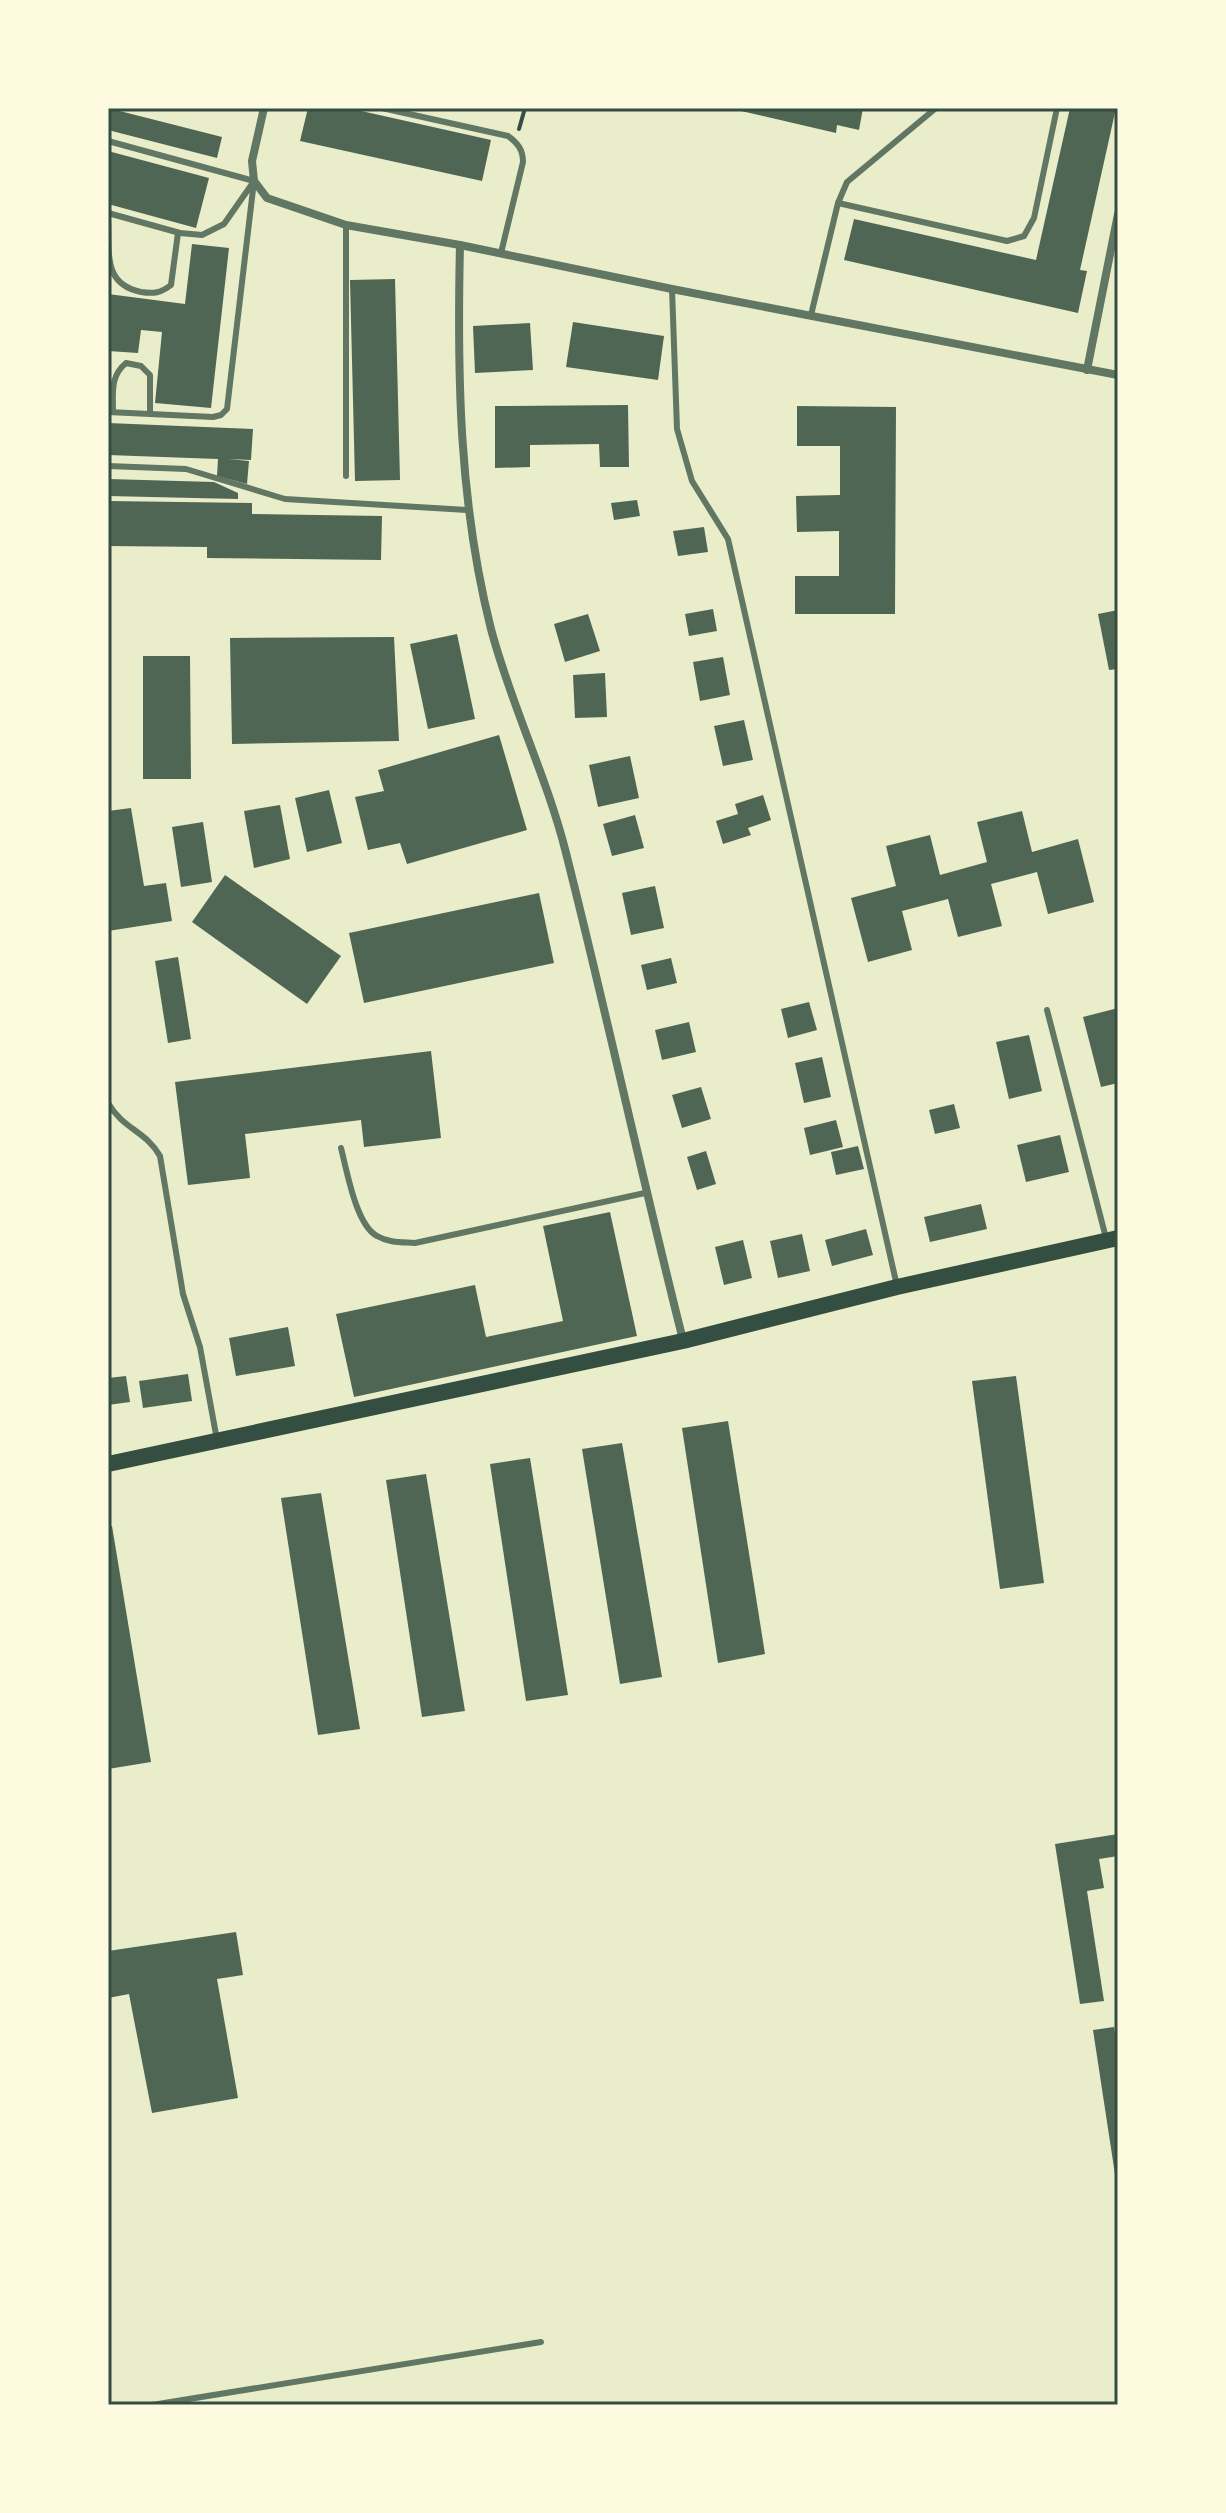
<svg xmlns="http://www.w3.org/2000/svg" width="1226" height="2513" font-family="'Nunito Sans',sans-serif">
<style>
.building{fill:#4f6655}
.lines{fill:none;stroke-linecap:round;stroke-linejoin:round}
.path{stroke:#344e41;stroke-width:4}
.service{stroke:#617663;stroke-width:6}
.minor{stroke:#617663;stroke-width:8}
.secondary{stroke:#344e41;stroke-width:16}
.neatline{fill:none;stroke:#344e41;stroke-width:3}
</style>
<rect width="100%" height="100%" fill="#e9edc9"/>
<g class="building">
<polygon points="108,108 222,137 217,158 108,130"/>
<polygon points="308,108 348,108 491,140 482,181 300,141"/>
<polygon points="728,108 863,108 859,130 837,125 836,133"/>
<polygon points="1070,108 1116,108 1080,270 1087,271 1078,313 844,260 854,219 1036,260"/>
<polygon points="108,151 209,178 196,228 108,204"/>
<polygon points="192,244 229,248 211,408 155,403 162,332 141,330 138,353 108,351 108,294 185,304"/>
<polygon points="395,279 400,480 355,481 350,280"/>
<polygon points="573,322 664,336 658,380 566,367"/>
<polygon points="530,323 533,370 475,373 473,326"/>
<polygon points="628,405 629,467 600,467 599,444 530,445 530,467 495,468 495,406"/>
<polygon points="797,406 896,407 895,614 795,614 795,576 839,576 839,531 797,532 796,496 840,495 840,446 797,446"/>
<polygon points="108,423 253,429 251,460 228,459 249,461 247,484 217,476 218,459 108,455"/>
<polygon points="108,479 214,482 238,493 238,499 108,496"/>
<polygon points="637,500 640,516 614,520 611,503"/>
<polygon points="108,501 252,503 252,514 382,516 381,560 207,558 207,547 108,546"/>
<polygon points="704,527 708,552 678,556 673,531"/>
<polygon points="713,609 717,631 689,636 685,614"/>
<polygon points="1118,610 1118,669 1109,670 1098,614"/>
<polygon points="588,614 600,651 565,662 554,624"/>
<polygon points="457,634 475,719 428,729 410,644"/>
<polygon points="394,637 399,741 232,744 230,638"/>
<polygon points="143,656 190,656 191,779 143,779"/>
<polygon points="723,657 730,695 700,701 693,662"/>
<polygon points="605,673 607,717 575,718 573,675"/>
<polygon points="744,720 753,760 723,766 714,726"/>
<polygon points="499,735 527,830 407,864 400,843 368,850 355,797 384,791 378,770"/>
<polygon points="630,756 639,798 598,807 589,765"/>
<polygon points="329,790 342,843 307,852 295,798"/>
<polygon points="763,795 771,820 748,828 751,835 723,844 716,821 738,814 735,804"/>
<polygon points="280,805 290,859 254,868 244,811"/>
<polygon points="131,808 144,886 166,883 172,921 108,931 108,811"/>
<polygon points="1022,811 1032,852 1078,839 1094,902 1048,914 1037,872 991,884 1002,926 958,937 948,899 902,911 912,950 868,962 851,898 896,886 886,846 930,835 940,875 987,862 977,822"/>
<polygon points="635,815 644,848 612,856 603,824"/>
<polygon points="203,822 212,882 181,887 172,827"/>
<polygon points="225,875 341,956 307,1004 192,922"/>
<polygon points="655,886 664,928 631,935 622,893"/>
<polygon points="539,893 554,963 364,1003 349,933"/>
<polygon points="178,957 191,1039 168,1043 155,961"/>
<polygon points="671,958 677,983 647,990 641,965"/>
<polygon points="809,1002 817,1030 788,1038 781,1009"/>
<polygon points="1118,1008 1118,1083 1101,1087 1083,1017"/>
<polygon points="689,1022 696,1052 662,1060 655,1030"/>
<polygon points="1029,1035 1042,1091 1009,1099 996,1042"/>
<polygon points="431,1051 441,1138 364,1147 361,1120 245,1134 250,1178 188,1185 175,1082"/>
<polygon points="822,1057 831,1097 804,1103 795,1063"/>
<polygon points="701,1087 711,1119 682,1128 672,1095"/>
<polygon points="954,1104 960,1128 935,1134 929,1110"/>
<polygon points="836,1120 843,1147 810,1155 804,1128"/>
<polygon points="1060,1135 1069,1172 1026,1182 1017,1145"/>
<polygon points="858,1146 864,1169 836,1175 831,1152"/>
<polygon points="706,1151 716,1184 697,1190 687,1157"/>
<polygon points="981,1204 987,1229 930,1242 924,1217"/>
<polygon points="610,1212 637,1336 354,1397 336,1314 475,1285 486,1337 563,1321 543,1226"/>
<polygon points="866,1229 873,1255 832,1266 825,1240"/>
<polygon points="802,1234 810,1271 778,1278 770,1241"/>
<polygon points="743,1240 752,1278 724,1285 715,1247"/>
<polygon points="288,1327 295,1366 236,1376 229,1338"/>
<polygon points="188,1374 192,1401 143,1408 139,1381"/>
<polygon points="126,1376 130,1402 108,1405 108,1378"/>
<polygon points="1016,1376 1044,1583 1000,1589 972,1381"/>
<polygon points="728,1421 765,1654 718,1663 682,1428"/>
<polygon points="622,1443 662,1677 620,1684 582,1449"/>
<polygon points="530,1458 568,1695 526,1701 490,1464"/>
<polygon points="426,1474 465,1711 422,1717 386,1480"/>
<polygon points="321,1493 360,1729 318,1735 281,1498"/>
<polygon points="112,1526 151,1762 108,1769 108,1527"/>
<polygon points="1118,1834 1118,1856 1099,1859 1104,1888 1087,1891 1104,2001 1080,2004 1055,1844"/>
<polygon points="236,1932 243,1975 217,1979 238,2098 152,2113 129,1994 108,1998 108,1951"/>
<polygon points="1114,2027 1118,2052 1116,2181 1093,2030"/>
</g>
<g class="lines">
<polyline class="path" points="519,129 525,108"/>
<g class="service">
<path d="M382,108L508,136C518,143 523,150 523,162L501,253"/>
<polyline points="108,141 254,181"/>
<polyline points="838,203 1007,241 1024,236 1034,218 1057,108"/>
<polyline points="108,213 180,233 202,235 224,224 252,184"/>
<path d="M108,220C110,252 102,284 141,292C154,294 161,293 171,285L178,233"/>
<polyline points="672,289 677,429 692,481 728,539 897,1286"/>
<polyline points="811,315 838,203 847,182 936,108"/>
<polyline points="108,412 213,417 221,415 227,409 254,181"/>
<path d="M113,412C113,393 110,376 126,363L141,366L150,375V414"/>
<polyline points="108,466 186,469 285,499 467,510"/>
<polyline points="346,476 346,225"/>
<polyline points="1047,1010 1106,1238"/>
<path d="M108,1103C124,1130 145,1130 160,1156L183,1294L200,1347L217,1440"/>
<path d="M341,1148C347,1171 356,1225 377,1236C389,1243 402,1242 415,1243L645,1193"/>
<polyline points="152,2405 541,2342"/>
</g>
<g class="minor">
<path d="M264,108L252,161L254,181L267,198L346,225L460,245C457,375 459,503 491,629C511,705 547,777 566,853C607,1015 642,1178 683,1340"/>
<polyline points="460,245 672,289 1118,375"/>
<polyline points="1087,370 1118,214"/>
</g>
<polyline class="secondary" points="108,1464 683,1341 897,1287 1118,1238"/>
</g>
<rect width="1226" height="2513" fill="none" stroke="#fefae0" stroke-width="220"/>
<rect x="110" y="110" width="1006" height="2293" class="neatline"/>
</svg>
